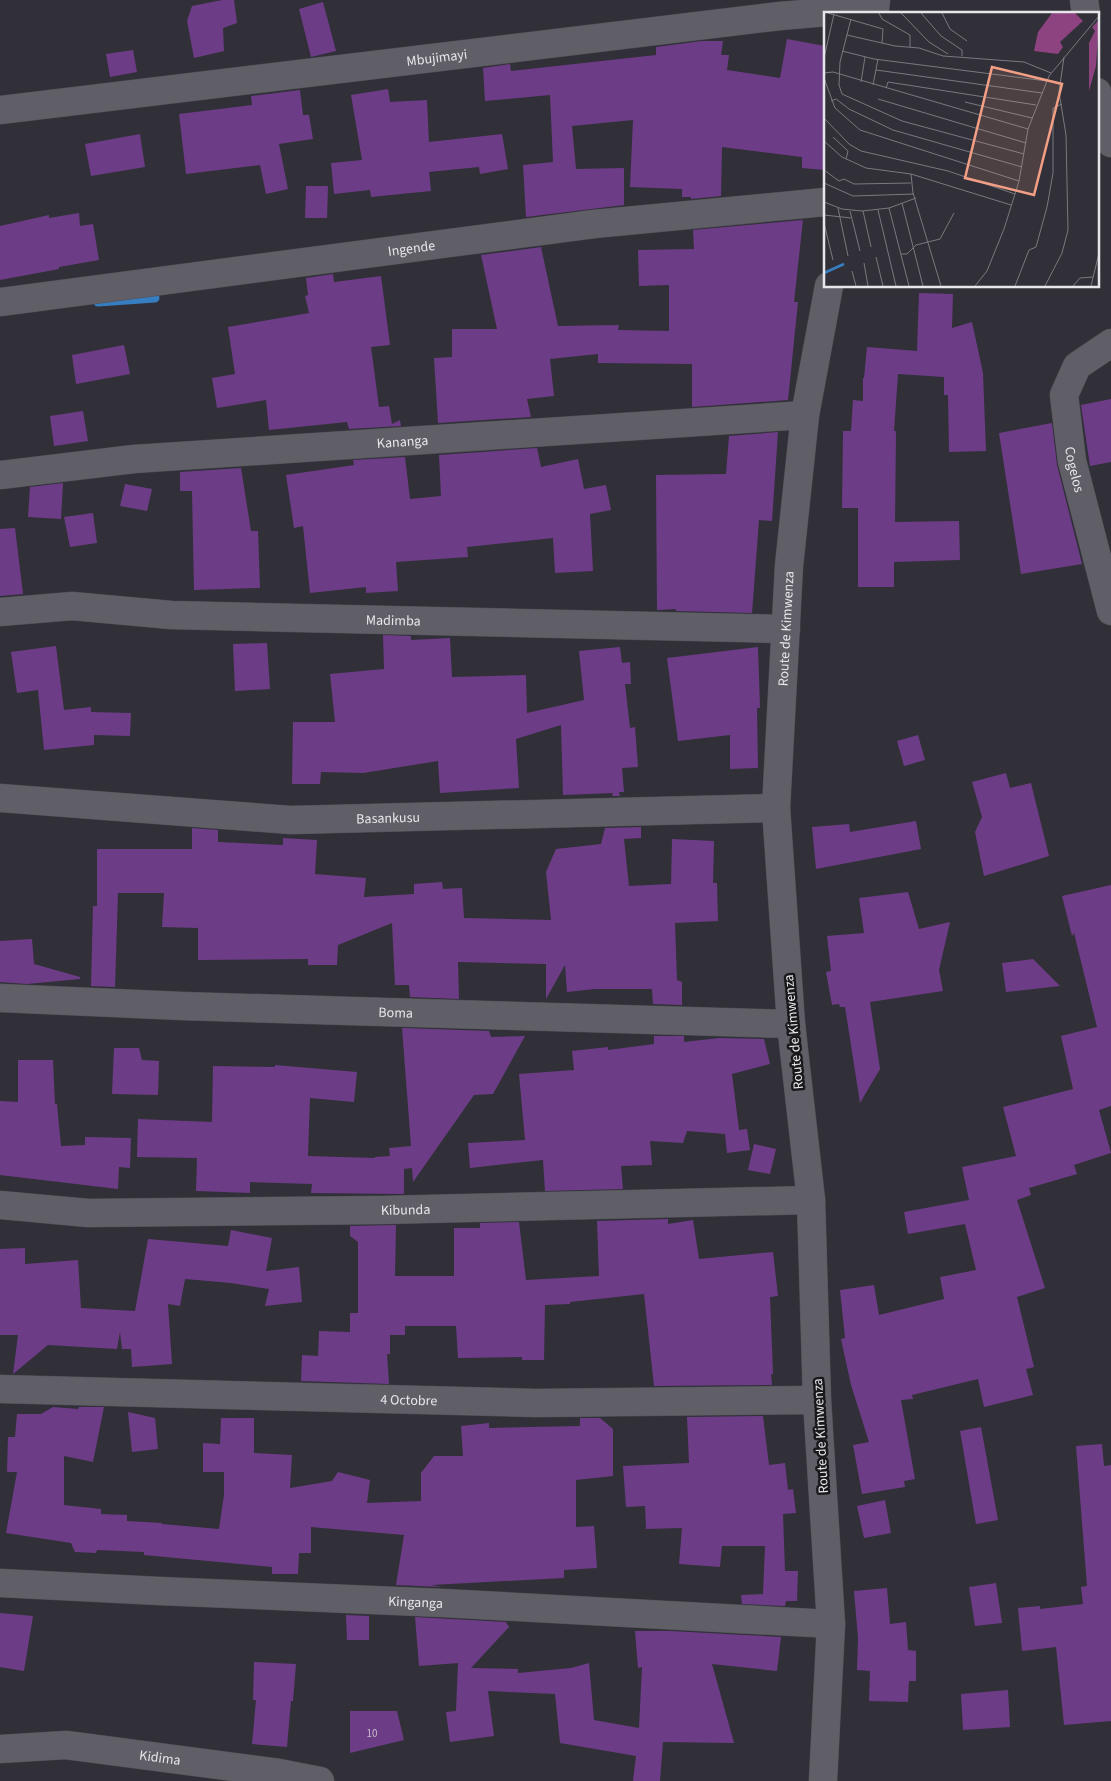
<svg xmlns="http://www.w3.org/2000/svg" width="1111" height="1781" font-family="'Source Sans 3',sans-serif">
<style>
.lines{fill:none;stroke-linecap:round;stroke-linejoin:round}
.stream{stroke:#377ec1;stroke-width:9}
.building{fill:#6d3c86}
.minor-casing{stroke:#4e4e54;stroke-width:29}
.tertiary-casing{stroke:#4e4e54;stroke-width:29}
.minor{stroke:#605f68;stroke-width:28}
.tertiary{stroke:#605f68;stroke-width:28}
.labels{text-anchor:middle;stroke-width:5;stroke-linejoin:round;paint-order:stroke}
.number-label{font-size:11px;fill:#c8bcd2}
.street-label{font-size:14px;fill:#e6e6eb;stroke:#19191c}
.inset-river{fill:none;stroke:#377ec1;stroke-width:2.5}
.inset-road{fill:none;stroke:#797980;stroke-width:1}
.view{fill:#f39f86;fill-opacity:0.15;stroke:#f39f86;stroke-width:2.5}
.inset-edge{fill:none;stroke:#e6e6eb;stroke-width:2.5}
</style>
<rect width="100%" height="100%" fill="#313038"/>
<g class="lines">
<polyline class="stream" points="98,302 155,298"/>
</g>
<g class="building">
<polygon points="222,0 234,0 237,23 223,28 224,51 194,58 187,21 192,6"/>
<polygon points="323,2 336,51 311,57 299,9"/>
<polygon points="787,39 825,46 825,170 802,168 802,157 722,147 721,196 691,199 691,197 682,197 682,189 630,187 633,120 572,126 576,169 624,168 624,205 526,217 523,165 553,162 550,95 485,101 483,68 510,64 511,71 656,55 656,47 702,41 723,41 721,55 729,55 727,70 780,78"/>
<polygon points="133,50 137,72 110,77 106,54"/>
<polygon points="388,89 390,102 427,100 429,142 502,134 508,169 480,174 479,167 429,172 431,191 371,197 370,190 334,194 331,163 362,160 351,95"/>
<polygon points="300,90 303,115 309,115 313,139 279,144 288,189 266,194 260,165 186,174 179,114 252,105 251,96"/>
<polygon points="140,134 145,167 91,176 85,144"/>
<polygon points="306,186 328,186 327,218 305,218"/>
<polygon points="79,213 80,226 93,224 99,260 59,267 59,269 0,280 0,226 49,215 49,218"/>
<polygon points="803,220 794,302 798,302 788,400 692,407 692,364 598,363 598,354 550,359 554,396 527,399 531,417 438,423 434,358 452,357 452,329 497,329 481,255 541,247 558,326 619,325 618,330 669,331 669,285 639,286 638,250 694,249 693,230"/>
<polygon points="333,274 334,282 381,276 390,345 371,347 379,407 389,406 392,424 400,420 401,426 349,429 347,422 269,430 266,400 217,408 212,378 235,374 228,327 309,313 305,296 308,295 306,278"/>
<polygon points="919,293 953,294 952,328 972,322 983,373 986,451 949,452 948,395 944,395 944,377 898,374 894,431 896,431 895,522 959,521 960,560 894,562 894,587 858,587 858,508 842,508 843,431 851,431 853,400 863,401 863,378 864,378 867,347 917,351"/>
<polygon points="124,345 130,374 76,384 72,355"/>
<polygon points="1111,399 1111,462 1090,466 1081,405"/>
<polygon points="83,411 88,441 54,446 50,416"/>
<polygon points="1052,423 1057,465 1082,564 1021,574 999,433"/>
<polygon points="778,432 772,521 759,520 752,613 676,611 676,609 657,610 656,475 726,474 729,436"/>
<polygon points="537,448 541,467 578,459 584,489 606,485 611,510 590,514 593,571 555,573 553,538 467,547 468,557 396,562 398,591 366,593 366,587 310,593 303,526 294,528 286,475 354,465 353,460 405,457 410,499 441,496 439,455"/>
<polygon points="241,468 251,531 258,531 260,588 194,590 192,491 180,491 180,472"/>
<polygon points="63,483 61,519 28,517 30,487"/>
<polygon points="125,484 152,489 147,511 120,506"/>
<polygon points="93,513 97,543 70,547 64,517"/>
<polygon points="15,528 23,594 0,596 0,529"/>
<polygon points="383,635 411,636 411,640 450,638 452,677 526,675 527,713 584,700 579,651 620,647 622,663 630,662 631,684 625,684 630,728 635,727 638,767 622,768 624,792 619,792 620,796 612,796 613,793 563,795 561,725 516,739 519,788 440,793 438,761 363,773 321,772 320,784 292,784 293,722 335,722 330,674 384,669"/>
<polygon points="267,643 270,689 235,691 233,644"/>
<polygon points="56,646 64,710 91,707 91,712 131,713 130,736 94,735 94,745 44,750 38,690 17,693 11,652"/>
<polygon points="758,647 760,708 757,708 758,768 730,769 730,735 678,741 667,658"/>
<polygon points="918,735 925,760 904,766 897,741"/>
<polygon points="1006,773 1010,788 1031,783 1049,856 984,876 975,832 982,817 972,782"/>
<polygon points="916,821 921,849 816,869 812,827 849,824 850,832"/>
<polygon points="641,827 641,838 624,839 629,886 671,884 672,839 714,841 713,883 717,883 718,921 675,923 677,980 682,982 682,1005 653,1004 652,989 595,989 567,992 565,965 546,999 546,964 458,962 459,999 410,997 409,985 395,985 392,923 338,945 337,965 308,965 308,959 198,960 198,928 162,927 164,893 118,893 115,987 91,986 93,906 97,906 97,849 192,849 192,828 218,830 218,842 283,845 283,838 317,840 315,874 366,878 364,897 414,894 414,884 442,882 443,889 462,888 464,918 551,920 546,872 556,849 601,844 605,828"/>
<polygon points="1111,885 1111,1106 1099,1110 1111,1153 1074,1165 1077,1174 1029,1188 1031,1195 1017,1200 1045,1288 1017,1297 1034,1367 1026,1369 1033,1395 984,1407 978,1379 912,1395 913,1399 901,1400 915,1479 904,1481 905,1487 862,1494 853,1445 869,1442 851,1385 841,1339 845,1338 840,1290 874,1285 879,1315 944,1299 940,1277 976,1270 965,1224 908,1234 904,1212 969,1200 962,1167 1016,1156 1003,1107 1073,1089 1061,1036 1097,1027 1074,933 1072,936 1062,896"/>
<polygon points="908,892 919,929 950,922 939,970 943,991 870,1002 880,1069 860,1103 845,1007 840,1007 839,1004 832,1005 826,972 831,971 827,936 864,933 859,898"/>
<polygon points="32,939 34,964 80,977 80,979 27,984 0,982 0,941"/>
<polygon points="1033,959 1060,986 1006,992 1002,963"/>
<polygon points="402,1028 489,1031 491,1037 525,1036 493,1094 474,1095 413,1182 412,1168 404,1169 404,1194 311,1193 312,1184 250,1182 250,1193 196,1191 197,1158 137,1157 138,1119 212,1122 213,1066 275,1067 275,1065 357,1072 354,1102 310,1098 308,1156 375,1158 375,1157 390,1156 389,1148 411,1146"/>
<polygon points="654,1036 684,1036 684,1042 719,1038 764,1039 770,1064 732,1074 739,1130 747,1129 750,1150 727,1153 725,1134 687,1131 683,1143 650,1141 652,1165 621,1166 623,1189 545,1191 543,1160 470,1168 468,1143 525,1140 519,1074 574,1070 572,1051 608,1047 608,1050 654,1044"/>
<polygon points="114,1048 139,1048 142,1060 159,1061 158,1095 112,1094"/>
<polygon points="18,1060 53,1060 55,1104 57,1104 61,1146 85,1145 85,1137 131,1138 130,1168 119,1167 118,1189 0,1175 0,1101 18,1102"/>
<polygon points="754,1144 776,1149 770,1174 748,1170"/>
<polygon points="668,1219 668,1224 693,1220 699,1259 773,1252 778,1296 770,1297 773,1374 771,1374 772,1385 654,1386 644,1294 570,1302 570,1304 545,1305 544,1360 522,1360 522,1357 458,1358 456,1326 405,1326 405,1335 390,1335 390,1354 387,1354 389,1384 301,1381 302,1355 318,1356 319,1331 350,1332 350,1313 358,1313 358,1242 350,1236 350,1226 396,1225 395,1276 454,1276 454,1228 480,1228 480,1223 519,1222 526,1280 599,1276 597,1221"/>
<polygon points="231,1230 272,1238 266,1271 299,1267 302,1302 265,1306 269,1289 231,1283 185,1279 180,1306 168,1304 172,1364 132,1367 131,1349 122,1349 120,1332 117,1349 48,1345 13,1374 18,1335 0,1335 0,1249 25,1248 25,1264 78,1260 81,1308 135,1311 148,1239 228,1246"/>
<polygon points="53,1407 78,1409 79,1407 104,1407 93,1462 64,1456 64,1505 101,1509 101,1514 127,1515 127,1521 162,1523 162,1524 219,1529 224,1495 224,1472 203,1472 203,1443 220,1444 221,1418 254,1418 254,1453 292,1455 290,1488 332,1481 338,1472 370,1480 367,1503 421,1501 421,1473 434,1456 463,1456 461,1426 489,1423 489,1428 580,1426 580,1418 600,1418 613,1429 613,1476 576,1480 576,1527 594,1526 597,1568 564,1570 564,1578 431,1585 442,1587 396,1585 404,1535 311,1527 311,1553 299,1553 298,1574 272,1574 272,1567 144,1555 144,1552 97,1550 96,1553 75,1552 71,1543 6,1533 17,1472 7,1472 8,1437 15,1437 17,1414 41,1414"/>
<polygon points="128,1412 155,1418 158,1449 132,1452"/>
<polygon points="763,1416 769,1465 785,1463 788,1490 793,1489 796,1513 783,1514 785,1571 798,1571 797,1601 786,1601 785,1606 742,1604 741,1595 763,1594 765,1546 722,1546 720,1567 679,1564 682,1528 646,1529 645,1506 626,1507 623,1466 689,1463 687,1417"/>
<polygon points="981,1427 998,1520 976,1524 960,1431"/>
<polygon points="1102,1444 1104,1466 1111,1465 1111,1721 1064,1725 1056,1647 1022,1651 1018,1608 1040,1606 1040,1609 1083,1604 1081,1587 1087,1586 1076,1446"/>
<polygon points="885,1500 891,1533 864,1538 857,1506"/>
<polygon points="996,1583 1002,1623 975,1626 969,1587"/>
<polygon points="887,1588 890,1624 906,1622 908,1650 916,1651 916,1681 909,1681 908,1702 869,1701 870,1671 857,1670 858,1638 854,1591"/>
<polygon points="0,1613 33,1616 24,1671 0,1667"/>
<polygon points="346,1615 369,1616 369,1640 347,1640"/>
<polygon points="415,1617 506,1622 509,1627 471,1668 518,1669 518,1673 571,1668 589,1663 594,1720 639,1728 642,1667 638,1668 635,1631 670,1631 781,1637 777,1671 712,1664 734,1743 663,1742 660,1781 633,1781 636,1756 560,1743 555,1694 488,1691 494,1736 450,1742 446,1712 456,1711 458,1663 419,1666"/>
<polygon points="254,1662 296,1664 293,1701 291,1701 287,1747 252,1744 256,1700 253,1700"/>
<polygon points="1008,1690 1010,1727 963,1730 961,1694"/>
<polygon points="350,1711 397,1711 404,1740 350,1753"/>
</g>
<g class="lines">
<defs>
<g id="minor">
<polyline points="1084,0 1086,14"/>
<polyline points="1097,92 1103,126 1111,143"/>
<path id="s1" d="M0,110L780,16L875,8"/>
<path id="s2" d="M0,302L594,224L825,202"/>
<path id="s3" d="M1111,343L1077,366L1064,395L1072,461L1111,611"/>
<path id="s4" d="M0,475L134,459L805,415"/>
<path id="s5" d="M0,612L72,606L171,615L786,629"/>
<path id="s6" d="M0,798L291,820L776,808"/>
<path id="s7" d="M0,998L182,1006L791,1024"/>
<path id="s8" d="M0,1205L88,1213L383,1210L811,1200"/>
<path id="s9" d="M0,1389L535,1403L817,1400"/>
<path id="s10" d="M0,1583L159,1591L443,1603L831,1624"/>
<path id="s11" d="M0,1749L66,1745L279,1773L320,1781"/>
</g>
<g id="tertiary">
<polyline points="874,14 876,0"/>
<path id="s12" d="M823,1781L831,1624L817,1400L811,1200L791,1024L776,808L789,566L805,415L829,286"/>
</g>
</defs>
<use href="#minor" class="minor-casing"/>
<use href="#tertiary" class="tertiary-casing"/>
<use href="#minor" class="minor"/>
<use href="#tertiary" class="tertiary"/>
</g>
<g class="labels">
<g class="number-label">
<text x="372" y="1737">10</text>
</g>
<g class="street-label">
<text dy="5" stroke="none"><textPath href="#s1" startOffset="440">Mbujimayi</textPath></text>
<text dy="5" stroke="none"><textPath href="#s2" startOffset="415">Ingende</textPath></text>
<text dy="5" stroke="none"><textPath href="#s4" startOffset="404">Kananga</textPath></text>
<text dy="5" stroke="none"><textPath href="#s3" startOffset="148">Cogelos</textPath></text>
<text dy="5" stroke="none"><textPath href="#s5" startOffset="394">Madimba</textPath></text>
<text dy="5" stroke="none"><textPath href="#s12" startOffset="1155">Route de Kimwenza</textPath></text>
<text dy="5" stroke="none"><textPath href="#s6" startOffset="389">Basankusu</textPath></text>
<text dy="5" stroke="none"><textPath href="#s7" startOffset="396">Boma</textPath></text>
<text transform="translate(793 1032) rotate(-95)" y="5">Route de Kimwenza</text>
<text dy="5" stroke="none"><textPath href="#s8" startOffset="406">Kibunda</textPath></text>
<text dy="5" stroke="none"><textPath href="#s9" startOffset="409">4 Octobre</textPath></text>
<text transform="translate(820 1436) rotate(-93)" y="5">Route de Kimwenza</text>
<text dy="5" stroke="none"><textPath href="#s10" startOffset="416">Kinganga</textPath></text>
<text dy="5" stroke="none"><textPath href="#s11" startOffset="161">Kidima</textPath></text>
</g>
</g>
<g transform="translate(824 12)">
<rect width="275" height="275" fill="#313038"/>
<path d="M228,1H251L259,9L236,30L239,35L234,42L210,39L214,20ZM275,8L272,54L265,79V31L271,19L268,15Z" fill="#8c4380"/>
<path class="inset-river" d="M0,261L20,252"/>
<path class="inset-road" d="M4,1L59,17L58,31M55,1L58,7L86,23V35M77,1L105,30L124,42M97,1L117,24L138,38V44M118,1L126,17L143,29M27,7L16,50L15,73L18,82L78,109L200,142M23,23L71,34L95,36L119,44L200,50L227,61M18,39L50,47L223,69M0,46L10,2M52,58L218,81M0,61L9,60L204,117M0,66L11,96L36,118L195,169M37,70L41,45M49,73L54,47M62,76L64,70L212,93M54,87L202,131M7,89L12,87L25,97L69,118L198,155M141,90L208,106M0,106L25,132L37,139L124,159L191,182M9,125L24,139L22,147M0,129L18,145L42,156L87,162L187,193M0,158L15,169L20,167L30,172L87,171M87,162L89,181L117,274M0,171L29,184L90,182M0,190L18,197L38,199L65,196L92,186M78,191L99,274M14,196L24,244M65,196L85,274M54,198L72,274M26,199L36,239M39,199L47,235M0,203L27,206M0,211L9,248M77,242H83L92,233L116,227L130,201M52,245L59,274M40,251L44,274M28,259L32,274M151,274L163,259L180,217L195,169L204,117L225,64L275,4M191,274L205,238L212,235L223,195L229,161V96L238,92M221,274L238,241L244,218L242,123L235,80L240,45M249,274L256,266L269,265M267,274L275,241"/>
<path class="view" d="M168,55L238,72L210,183L141,166Z"/>
<rect width="275" height="275" class="inset-edge"/>
</g>
</svg>
